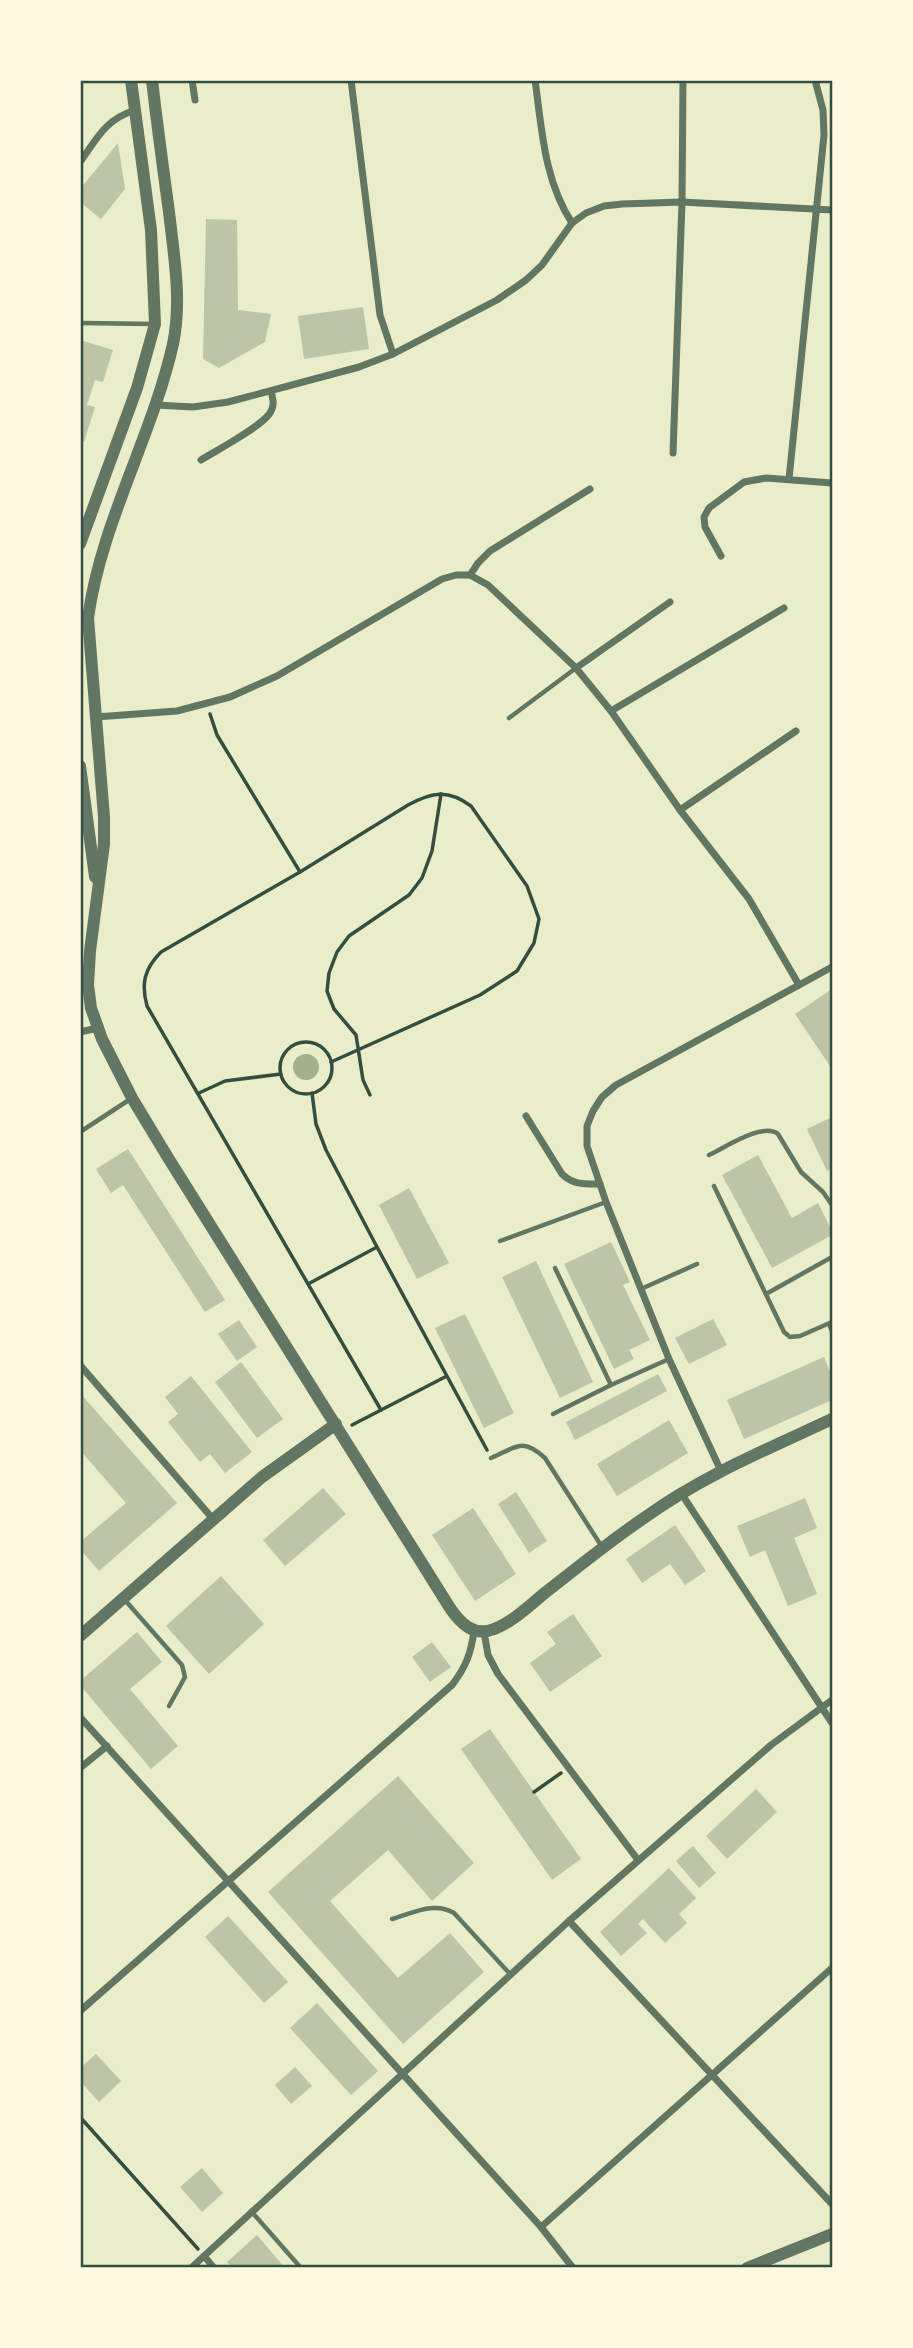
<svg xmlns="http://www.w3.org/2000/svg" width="913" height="2348" font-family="'Asap Condensed',sans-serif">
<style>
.water{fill:#a3b18a}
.building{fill:#bcc5a7}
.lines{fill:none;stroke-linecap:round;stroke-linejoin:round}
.path{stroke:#344e41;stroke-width:3.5}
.service{stroke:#617663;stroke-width:4.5}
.minor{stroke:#617663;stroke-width:7}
.tertiary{stroke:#617663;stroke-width:12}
.neatline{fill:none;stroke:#344e41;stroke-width:2.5}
</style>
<rect width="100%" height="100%" fill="#e9edc9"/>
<circle class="water" cx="306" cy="1067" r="13"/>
<g class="building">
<polygon points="118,143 125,189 101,219 80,202 80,189"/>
<polygon points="206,219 237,220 238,310 271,314 265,342 219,368 203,359"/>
<polygon points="363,307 369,349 304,359 298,316"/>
<polygon points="80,340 113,350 103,382 95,380 87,405 95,407 84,442 80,441"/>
<polygon points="832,989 832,1064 830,1066 795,1014"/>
<polygon points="832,1117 832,1169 827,1171 807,1129"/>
<polygon points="128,1149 225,1300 205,1312 123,1185 111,1193 96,1169"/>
<polygon points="758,1155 792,1218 818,1203 832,1231 832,1235 772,1268 722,1175"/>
<polygon points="409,1188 449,1263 417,1279 379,1205"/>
<polygon points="611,1242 630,1282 623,1285 650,1340 629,1350 634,1359 614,1369 564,1264"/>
<polygon points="536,1261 593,1382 560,1398 502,1277"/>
<polygon points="465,1314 514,1413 484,1428 435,1328"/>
<polygon points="713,1319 727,1345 689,1364 675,1338"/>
<polygon points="239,1320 257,1347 237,1361 218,1334"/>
<polygon points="824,1357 832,1377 832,1400 744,1439 727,1400"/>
<polygon points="241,1362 283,1419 257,1438 215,1382"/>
<polygon points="658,1374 667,1391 575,1440 566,1422"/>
<polygon points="191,1376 252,1452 225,1473 210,1454 200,1462 168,1422 178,1414 165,1397"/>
<polygon points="80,1393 177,1503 99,1571 80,1549 80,1542 126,1503 80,1450"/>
<polygon points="669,1420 688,1453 617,1496 597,1464"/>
<polygon points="323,1488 346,1514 285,1566 263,1540"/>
<polygon points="516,1492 547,1541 529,1553 498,1504"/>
<polygon points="805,1498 817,1528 794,1538 817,1594 788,1606 765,1550 750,1557 737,1526"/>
<polygon points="473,1508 516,1574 475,1601 432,1535"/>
<polygon points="675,1525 706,1571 685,1585 670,1564 642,1583 626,1559"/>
<polygon points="221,1576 264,1624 209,1674 166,1626"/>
<polygon points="573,1614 602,1656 550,1692 530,1663 556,1644 547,1632"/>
<polygon points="137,1632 162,1662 130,1689 178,1746 151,1769 80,1685 80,1681"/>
<polygon points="432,1642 451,1667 430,1682 412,1657"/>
<polygon points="490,1729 581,1859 552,1880 461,1749"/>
<polygon points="398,1776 474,1863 432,1901 388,1850 330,1901 398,1978 450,1933 484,1972 403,2044 268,1892"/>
<polygon points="756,1789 777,1812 727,1859 706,1836"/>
<polygon points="693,1846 716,1873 699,1888 676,1861"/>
<polygon points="669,1868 696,1898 679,1914 687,1923 665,1943 643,1919 638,1924 647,1933 621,1956 600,1932"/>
<polygon points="228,1916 288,1982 264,2003 205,1937"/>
<polygon points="317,2003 378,2071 351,2095 290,2028"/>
<polygon points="96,2054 121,2081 99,2102 80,2081 80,2068"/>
<polygon points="295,2067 312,2086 291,2104 275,2085"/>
<polygon points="202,2168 223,2193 202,2212 180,2187"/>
<polygon points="257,2235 285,2268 232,2268 227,2262"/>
</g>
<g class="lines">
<g class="path">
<polyline points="210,714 217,735 300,872"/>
<circle cx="306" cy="1068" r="26"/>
<path d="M331,1062L480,995L517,971L534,943L539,919L527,886L471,806C448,789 432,792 408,805L300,872L161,952C144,969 141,984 147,1006L381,1410"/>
<polyline points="199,1093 225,1081 281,1074"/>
<polyline points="312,1093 316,1124 326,1150 377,1247"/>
<polyline points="370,1095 363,1080 356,1035 334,1009 327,991 329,973 337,952 349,936 409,895 422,878 432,851 441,794"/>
<polyline points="308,1284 377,1247 487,1450"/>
<polyline points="352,1425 445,1377"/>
<polyline points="534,1792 561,1773"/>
<polyline points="80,2117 198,2249"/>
</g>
<g class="service">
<polyline points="80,323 154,324"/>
<polyline points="509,718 576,668"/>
<polyline points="80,1132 132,1098"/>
<path d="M709,1155C726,1147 763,1122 778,1134L801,1172L823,1192L832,1205"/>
<polyline points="714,1186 784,1332 790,1337 800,1336 832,1322"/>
<polyline points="500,1241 606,1202"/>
<polyline points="555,1268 611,1385"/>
<polyline points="641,1289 697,1264"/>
<polyline points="766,1294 832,1257"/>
<polyline points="829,1324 832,1331"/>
<polyline points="553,1414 611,1385 669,1359"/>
<path d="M491,1458C517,1447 522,1437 545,1458L602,1547"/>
<polyline points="124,1599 182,1665 185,1677 169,1706"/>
<path d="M392,1919C413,1913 434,1901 454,1913L510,1974"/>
<polyline points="251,2211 301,2268"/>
</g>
<g class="minor">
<polyline points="192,80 195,100"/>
<polyline points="351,80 380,315 393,354"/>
<path d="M535,80C542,130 544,180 572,223"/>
<path d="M80,162C98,137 105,120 135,110"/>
<polyline points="156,405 193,407 228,402 359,367 393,354 497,300 526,280 542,265 572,223 586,213 604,206 622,204 682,202 832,210"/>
<polyline points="673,453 682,202 683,80"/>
<path d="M201,460C217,450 261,427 270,413C275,405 273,399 271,391"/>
<polyline points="789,479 824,135 823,110 815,80"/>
<polyline points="721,556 705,527 704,517 709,508 744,482 766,478 832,483"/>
<polyline points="470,575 478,563 490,551 590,489"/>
<polyline points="576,668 670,602"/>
<polyline points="611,711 784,608"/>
<polyline points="96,717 177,711 230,697 277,676 442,579 456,575 470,575 488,585 576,668 611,711 680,810 749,899 799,985"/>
<polyline points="680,810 796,731"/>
<polyline points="80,1032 98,1028"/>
<path d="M526,1116L562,1174C573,1185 585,1184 600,1184"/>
<polyline points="80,1365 213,1519"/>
<polyline points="721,1471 669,1359 606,1202 587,1146 587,1126 593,1111 602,1097 616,1085 832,967"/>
<polyline points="681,1493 832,1723"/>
<polyline points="484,1632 488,1655 498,1674 638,1860"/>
<polyline points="80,1717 541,2227 573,2268"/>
<polyline points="80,1768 107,1746"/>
<polyline points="569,1921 832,2204"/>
<path d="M80,2011L452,1685C466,1667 471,1653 474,1631"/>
<polyline points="541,2227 832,1968"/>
<polyline points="204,2256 214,2268"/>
<polyline points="191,2268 569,1921 771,1745 832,1700"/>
</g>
<g class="tertiary">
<path d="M152,80C157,124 163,168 169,212C174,256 182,301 173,344C152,437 101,523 88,618L104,817V844L90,951L88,985L91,1008L102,1039L132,1098L167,1156L450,1608C461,1624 474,1637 494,1629C513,1622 530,1605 546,1592C578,1567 610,1541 644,1518C702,1476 768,1449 832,1419"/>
<polyline points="80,544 137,388 155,324 151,230 131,80"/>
<polyline points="80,766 95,877"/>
<polyline points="80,1636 262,1477 336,1424"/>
<polyline points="747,2268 832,2234"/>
</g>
</g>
<rect width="913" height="2348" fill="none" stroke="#fefae0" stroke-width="164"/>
<rect x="82" y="82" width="749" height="2184" class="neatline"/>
</svg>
